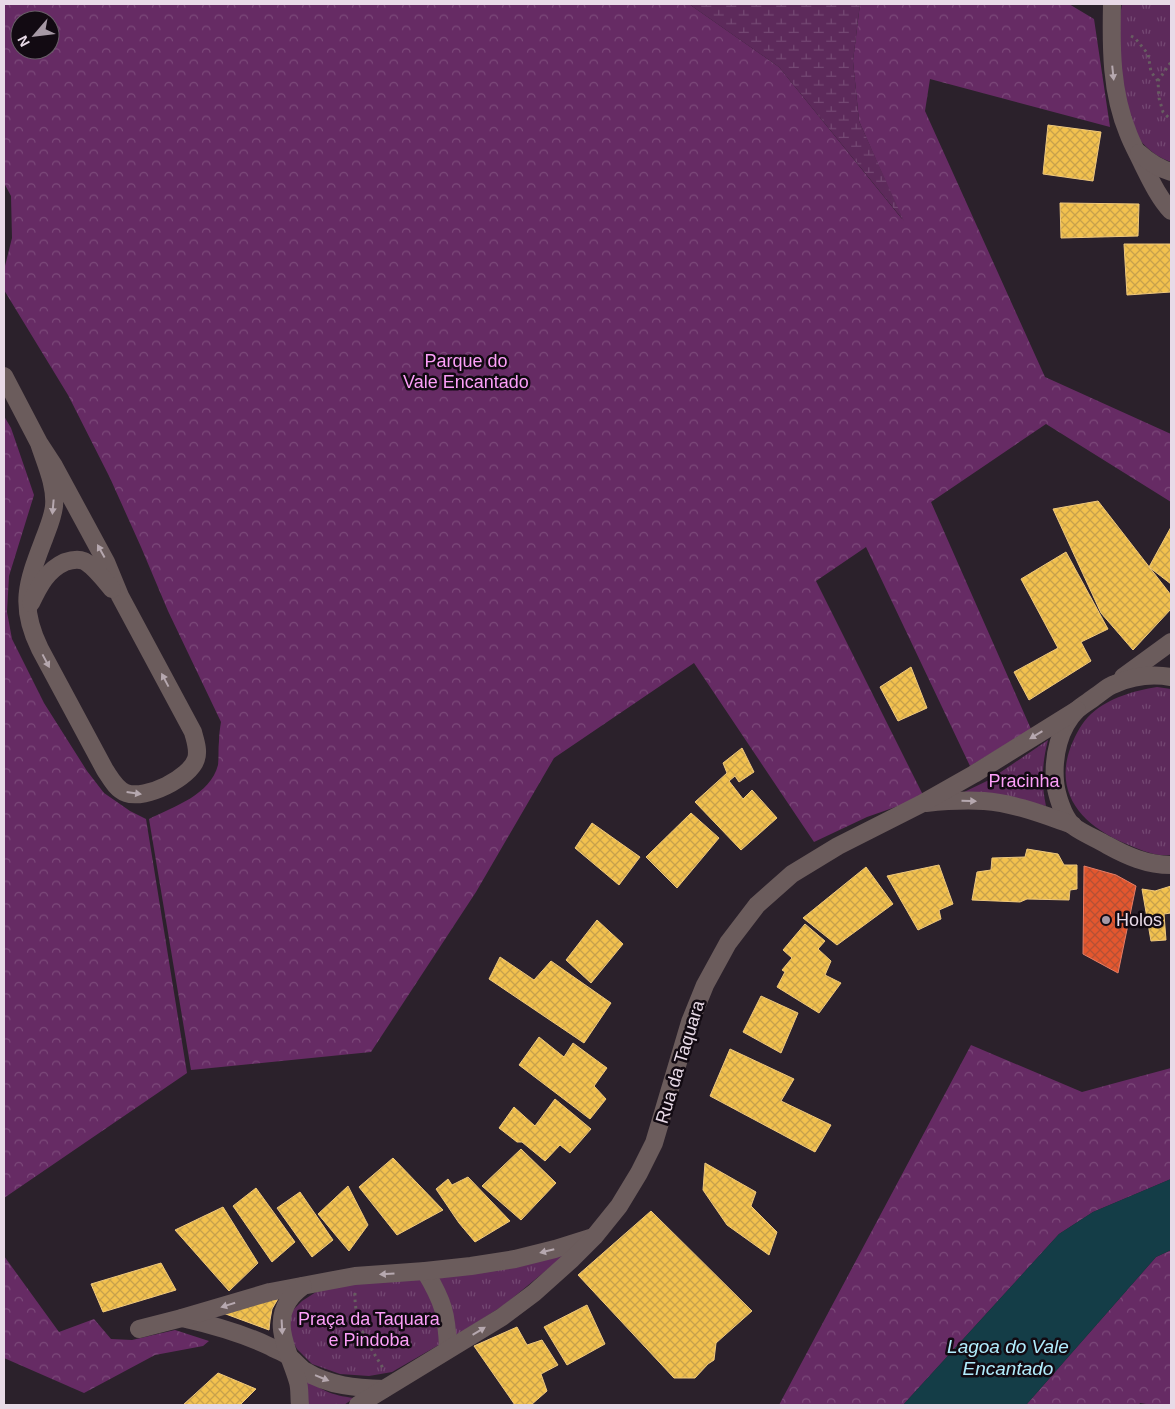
<svg xmlns="http://www.w3.org/2000/svg" width="1175" height="1409" font-family="Helvetica,sans-serif">
<style>
.grass{fill:url(#grass-tufts)}
.forest{fill:url(#forest-crowns);fill-rule:evenodd}
.wetland{fill:url(#wetland-marsh)}
.water{fill:#143d47}
.homes{fill:url(#homes-cross-hatch);stroke:#efc87c}
.shops{fill:url(#shops-cross-hatch);stroke:#e57e66}
.lines{fill:none;stroke-linecap:round;stroke-linejoin:round}
.path{stroke:#675d61;stroke-width:3;stroke-dasharray:2.5 4;stroke-linecap:butt}
.street{stroke:#6b5c5c;stroke-width:18}
.oneway{fill:#b6a8af}
.poi-dot{fill:#a699a5;stroke:#120a12;stroke-width:2}
.labels{text-anchor:middle;stroke-width:5;stroke-linejoin:round;paint-order:stroke}
.park-label{font-size:18px;fill:#fd9ff9;stroke:#120a12}
.poi-label{font-size:18px;fill:#e8dae7;stroke:#120a12;text-anchor:start}
.street-label{font-size:18px;fill:#e8dae7;stroke:#120a12}
.water-label{font-size:19px;font-style:italic;fill:#b1ecfc;stroke:#120a12}
</style>
<defs>
<pattern id="grass-tufts" width="24" height="20" patternUnits="userSpaceOnUse" patternTransform="scale(1.25)"><rect width="24" height="20" fill="#5d2a5b"/><path d="M3 7l-1-3M5 7V3M7 7l1-3M15 17l-1-3M17 17v-4M19 17l1-3" fill="none" stroke="#744873"/></pattern>
<pattern id="forest-crowns" width="20" height="18" patternUnits="userSpaceOnUse" patternTransform="scale(1.25)"><rect width="20" height="18" fill="#662b64"/><path d="M2 6a3 3 0 1 1 6 0M12 15a3 3 0 1 1 6 0" fill="none" stroke="#7c497a"/></pattern>
<pattern id="wetland-marsh" width="20" height="14" patternUnits="userSpaceOnUse" patternTransform="scale(1.25)"><rect width="20" height="14" fill="#5d2a5b"/><path d="M1 5h8M5 5V1M11 12h8M15 12V8" fill="none" stroke="#744873"/></pattern>
<pattern id="homes-cross-hatch" width="8" height="8" patternUnits="userSpaceOnUse" patternTransform="scale(1.25)"><rect width="8" height="8" fill="#f2c14e"/><path d="M0 0l8 8M0 8l8-8" fill="none" stroke="#c7a14c"/></pattern>
<pattern id="shops-cross-hatch" width="8" height="8" patternUnits="userSpaceOnUse" patternTransform="scale(1.25)"><rect width="8" height="8" fill="#e4572e"/><path d="M0 0l8 8M0 8l8-8" fill="none" stroke="#b55035"/></pattern>
</defs>
<rect width="100%" height="100%" fill="#2b212b"/>
<g class="grass">
<path d="M1122,4H1171V162C1159,158 1148,150 1140,140C1123,117 1118,52 1119,23C1120,17 1121,10 1122,4Z"/>
<path d="M1157,687L1171,689V855C1154,857 1139,849 1124,843C1082,825 1053,793 1071,746C1076,734 1082,722 1091,714C1110,697 1134,691 1157,687Z"/>
<path d="M1048,740C1042,764 1041,782 1046,806L1013,798L962,793L989,780Z"/>
<polygon points="571,1250 504,1305 463,1331 392,1372 369,1376 340,1374 312,1364 297,1349 289,1334 292,1311 302,1301 316,1292 331,1287"/>
<path d="M303,1376C322,1391 331,1395 354,1398L344,1405H307Z"/>
</g>
<g class="forest">
<path d="M4,4H689L779,67L902,219L859,121L853,61L860,4H1069L1094,19L1110,127L930,79L925,111L1045,377L1171,434V502L1046,424L931,502L1031,729L970,766L866,547L816,581L924,797L867,817L814,842L694,663L554,758L476,892L371,1052L191,1070L149,819C175,806 210,795 218,765C219,757 218,749 219,741C219,735 220,728 221,722L168,611L141,547L110,478L68,395L4,290V270L12,238L11,196L4,183ZM20,20H50V50H20Z"/>
<polygon points="4,416 11,428 34,495 9,576 7,612 12,639 44,703 87,771 104,793 130,811 146,819 187,1073 4,1198"/>
<polygon points="971,1045 1082,1092 1171,1068 1171,1179 1093,1212 1059,1234 903,1405 779,1405"/>
<polygon points="1171,1250 1171,1405 1152,1405 1140,1403 1139,1405 1026,1405 1156,1257"/>
<polygon points="4,1256 59,1332 94,1319 111,1339 132,1340 175,1330 209,1341 203,1346 155,1355 84,1393 4,1358"/>
</g>
<polygon class="wetland" points="689,4 860,4 853,61 859,121 904,221 779,67"/>
<polygon class="water" points="1171,1179 1171,1250 1156,1257 1026,1405 903,1405 1059,1234 1093,1212"/>
<g class="homes">
<polygon points="1048,125 1101,132 1093,181 1043,174"/>
<polygon points="1060,203 1139,204 1138,236 1061,238"/>
<polygon points="1124,244 1171,244 1171,292 1127,295"/>
<polygon points="1098,501 1171,595 1171,609 1133,650 1101,613 1053,509"/>
<polygon points="1171,527 1171,584 1149,567"/>
<polygon points="1066,552 1108,629 1081,642 1091,661 1029,700 1014,672 1058,648 1021,579"/>
<polygon points="911,667 927,708 898,721 880,687"/>
<polygon points="742,748 754,772 739,782 735,776 729,781 743,799 752,790 777,818 741,850 695,802 727,773 723,763"/>
<polygon points="691,813 719,838 677,888 646,857"/>
<polygon points="592,823 640,857 619,885 575,848"/>
<polygon points="1027,849 1058,854 1064,865 1077,865 1077,889 1070,890 1069,900 1027,899 1020,902 972,900 977,872 991,870 992,858 1025,857"/>
<polygon points="939,865 953,904 939,910 941,919 918,930 887,876"/>
<polygon points="866,867 893,904 837,945 803,918"/>
<polygon points="1171,886 1171,913 1164,914 1166,940 1151,941 1142,889 1155,891"/>
<polygon points="597,920 623,944 591,983 566,960"/>
<polygon points="805,924 825,941 818,949 831,961 825,975 841,983 819,1013 777,987 785,972 782,970 792,958 783,950"/>
<polygon points="500,957 534,980 551,961 611,1003 584,1043 489,979"/>
<polygon points="761,996 798,1013 781,1053 743,1032"/>
<polygon points="539,1037 564,1057 573,1043 607,1068 594,1086 606,1099 590,1119 519,1065"/>
<polygon points="730,1049 794,1079 781,1101 831,1125 815,1152 710,1096"/>
<polygon points="555,1099 591,1129 570,1153 560,1145 545,1161 522,1142 517,1142 499,1128 514,1107 535,1126"/>
<polygon points="521,1149 556,1183 521,1220 482,1186"/>
<polygon points="393,1158 443,1210 397,1235 359,1187"/>
<polygon points="705,1163 756,1192 751,1206 777,1232 769,1255 727,1225 703,1190"/>
<polygon points="468,1177 510,1221 475,1242 459,1223 436,1189 448,1179 452,1185"/>
<polygon points="348,1186 368,1225 349,1251 318,1214"/>
<polygon points="256,1188 295,1242 272,1262 233,1206"/>
<polygon points="300,1192 333,1240 312,1257 277,1208"/>
<polygon points="223,1207 258,1263 229,1291 175,1230"/>
<polygon points="651,1211 752,1311 716,1343 714,1360 708,1364 695,1378 674,1378 578,1275"/>
<polygon points="161,1263 176,1290 103,1312 91,1284"/>
<polygon points="279,1297 272,1309 270,1320 269,1330 223,1313"/>
<polygon points="587,1305 605,1344 567,1365 544,1327"/>
<polygon points="517,1327 527,1345 542,1340 558,1365 541,1374 547,1391 531,1405 515,1405 474,1346"/>
<polygon points="218,1373 256,1389 240,1405 183,1405"/>
</g>
<polygon class="shops" points="1084,866 1116,875 1136,886 1118,973 1083,954"/>
<g class="lines">
<g class="path">
<polyline points="1131,36 1135,38 1148,54 1151,72 1158,81 1159,98 1163,112 1171,120"/>
<polyline points="1158,81 1171,62"/>
<path d="M355,1293C354,1322 368,1344 383,1368"/>
</g>
<g class="street">
<path d="M1112,4C1111,48 1111,92 1128,133C1132,144 1138,154 1143,165C1151,181 1159,198 1171,211"/>
<path d="M1139,153C1149,162 1158,168 1171,172"/>
<path d="M4,376L39,443L54,466L106,562L120,596L193,732C195,740 199,750 196,759C190,778 146,800 126,793C116,789 111,779 105,770L40,649C18,605 28,581 44,539C48,528 53,517 54,506C56,485 45,462 39,443"/>
<path d="M31,603C39,586 47,570 65,562C71,560 79,559 84,561C94,566 105,581 112,589"/>
<polyline points="1123,677 1171,642"/>
<path d="M1171,677C1153,674 1133,676 1115,684C1108,686 1102,692 1096,696C1090,701 1082,705 1077,710C1059,728 1053,756 1055,781C1056,793 1063,817 1073,826C1082,833 1097,839 1107,845C1127,856 1147,865 1171,865"/>
<path d="M926,803C945,801 964,800 984,801C1014,803 1044,815 1073,825"/>
<path d="M425,1271C443,1301 447,1314 448,1349"/>
<path d="M182,1318C213,1325 242,1333 271,1347C276,1350 283,1352 288,1356C294,1360 299,1367 305,1371C329,1386 357,1388 384,1389"/>
<polyline points="139,1329 182,1318 270,1292 355,1276 425,1271 471,1266 515,1259 555,1249 593,1237"/>
<path d="M300,1405C299,1398 300,1389 298,1382C291,1356 271,1326 289,1300C292,1295 298,1290 303,1286"/>
<polyline points="358,1405 502,1317 534,1293 572,1259 594,1237 619,1206 639,1173 654,1143 690,1022 705,985 728,943 757,905 792,874 838,846 921,804 974,774 1077,710"/>
</g>
</g>
<defs><path id="oneway-solid" d="M-6-.8H1V-3.2L6.5 0L1 3.2V.8H-6Z" transform="scale(1.25)"/></defs>
<g class="oneway">
<use href="#oneway-solid" transform="translate(1113 73) rotate(84)"/>
<use href="#oneway-solid" transform="translate(53 507) rotate(95)"/>
<use href="#oneway-solid" transform="translate(101 551) rotate(-119)"/>
<use href="#oneway-solid" transform="translate(46 661) rotate(62)"/>
<use href="#oneway-solid" transform="translate(165 680) rotate(-118)"/>
<use href="#oneway-solid" transform="translate(1036 735) rotate(149)"/>
<use href="#oneway-solid" transform="translate(134 793) rotate(8)"/>
<use href="#oneway-solid" transform="translate(969 801) rotate(2)"/>
<use href="#oneway-solid" transform="translate(547 1251) rotate(166)"/>
<use href="#oneway-solid" transform="translate(387 1274) rotate(176)"/>
<use href="#oneway-solid" transform="translate(228 1305) rotate(163)"/>
<use href="#oneway-solid" transform="translate(282 1327) rotate(87)"/>
<use href="#oneway-solid" transform="translate(479 1331) rotate(-31)"/>
<use href="#oneway-solid" transform="translate(322 1378) rotate(22)"/>
</g>
<circle class="poi-dot" cx="1106" cy="920" r="5"/>
<g class="labels">
<g class="park-label">
<text x="466" y="367">Parque do<tspan x="466" dy="21">Vale Encantado</tspan></text>
<text x="1024" y="787">Pracinha</text>
<text x="369" y="1325">Praça da Taquara<tspan x="369" dy="21">e Pindoba</tspan></text>
</g>
<g class="poi-label">
<text x="1116" y="926">Holos</text>
</g>
<g class="street-label">
<text transform="translate(680 1062) rotate(-73)" y="6">Rua da Taquara</text>
</g>
<g class="water-label">
<text x="1008" y="1353">Lagoa do Vale<tspan x="1008" dy="22">Encantado</tspan></text>
</g>
</g>
<rect width="1175" height="1409" fill="none" stroke="#e8dae7" stroke-width="10"/>
<g transform="translate(35 35) rotate(242)"><circle r="24" fill="#120a12" stroke="#685d67"/>
<path d="M0-4L9 19L0 12L-9 19Z" fill="#a699a5"/>
<text y="-8" font-size="14" font-weight="bold" text-anchor="middle" fill="#e8dae7">N</text>
</g>
</svg>
